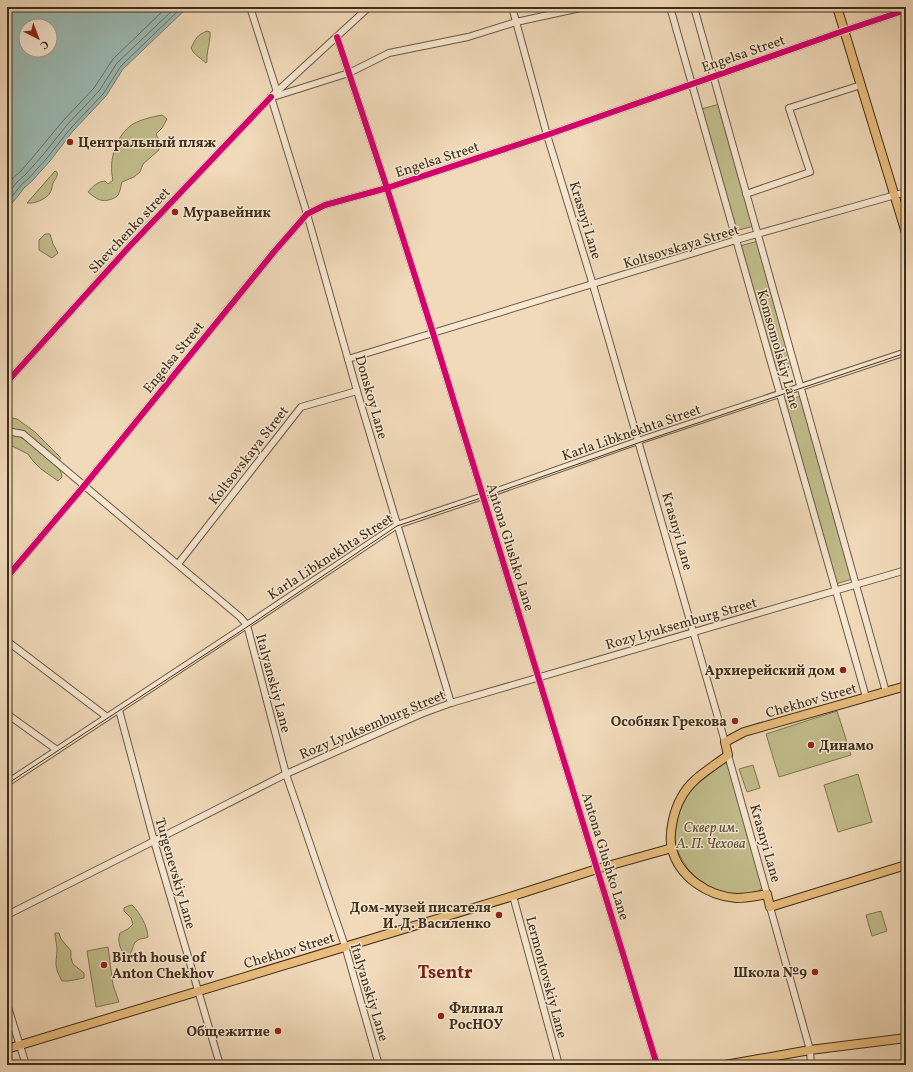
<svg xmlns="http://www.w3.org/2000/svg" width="913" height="1072" font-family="Vollkorn,serif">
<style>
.green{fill:#c1bd8b;stroke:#807652}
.water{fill:#9bbab3;stroke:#768276;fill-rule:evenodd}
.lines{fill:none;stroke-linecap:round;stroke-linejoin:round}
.shore{stroke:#6d7466;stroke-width:1}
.minor-casing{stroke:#6c5942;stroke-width:8}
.major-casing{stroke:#3f2e1a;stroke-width:10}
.minor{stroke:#f6e7d2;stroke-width:6}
.major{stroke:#e8bd7d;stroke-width:8}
.tram{stroke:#3f2e1a;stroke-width:1}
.cycleway-casing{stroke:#f6e7d2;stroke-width:8}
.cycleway{stroke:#d6006c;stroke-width:6}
.poi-dot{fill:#8f2418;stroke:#f6e7d2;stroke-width:1.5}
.labels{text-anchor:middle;stroke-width:3;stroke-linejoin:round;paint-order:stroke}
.street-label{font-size:14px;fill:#3f2e1a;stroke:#f6e7d2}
.poi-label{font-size:14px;font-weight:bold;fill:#3f2e1a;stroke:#f6e7d2;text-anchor:start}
.park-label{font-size:14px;font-style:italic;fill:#594b31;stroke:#f6e7d2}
.district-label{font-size:18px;font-weight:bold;fill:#7a1f14;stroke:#f6e7d2}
</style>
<rect width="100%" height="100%" fill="#f1daba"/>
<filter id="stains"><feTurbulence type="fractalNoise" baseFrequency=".005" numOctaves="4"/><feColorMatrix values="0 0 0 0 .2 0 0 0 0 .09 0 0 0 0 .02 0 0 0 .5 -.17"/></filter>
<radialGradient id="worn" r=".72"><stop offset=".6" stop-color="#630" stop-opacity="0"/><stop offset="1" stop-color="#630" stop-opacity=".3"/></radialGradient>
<g class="green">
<path d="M207,31L210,32C211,41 206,52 207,61L206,63L194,53L191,48C196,38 197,35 207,31Z"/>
<polygon points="720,104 754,226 735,231 701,109"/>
<path d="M162,115L167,119L162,128L156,134L159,140V150L143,164L140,172L134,177L122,182C121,186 120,192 118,195C117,197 114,198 112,199C101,203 97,199 88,192C93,186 97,182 105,181L108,184L113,180C108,161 116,135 133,124C142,119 152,117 162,115Z"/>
<path d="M55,171L57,172C58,177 55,179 53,183C52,186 52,190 50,193C46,199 35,204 27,203Z"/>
<polygon points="45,234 50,234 53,244 58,253 52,258 39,250 39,240"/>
<path d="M758,241L792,366C788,372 782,374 776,370L740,246Z"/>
<polygon points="801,396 852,579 836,584 784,401"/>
<polygon points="7,417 17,419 35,432 61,458 58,461 24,437 15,435 26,440 52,461 61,472 62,477 58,481 41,469 33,461 28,454 10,445 7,445"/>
<polygon points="837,711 851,755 779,777 766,734"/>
<polygon points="724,763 728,765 762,887 760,890 755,893 732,894 720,891 710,887 697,878 688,869 680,856 676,845 674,835 678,809 692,786"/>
<polygon points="753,765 760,788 747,792 739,769"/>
<polygon points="858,774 872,822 838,832 824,785"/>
<path d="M132,905C140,913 147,925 148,937C145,939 141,938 138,940C132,943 133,952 128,957C120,952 117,941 120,933L128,929L133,924L131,918L124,911V908L128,906Z"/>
<polygon points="881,911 887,931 872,936 866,915"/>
<path d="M55,933H59L61,939L71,951V958L73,964L84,973V978L69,981H62C54,966 56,966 57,950C57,944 55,939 55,933Z"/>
<polygon points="108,947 113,985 119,1002 96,1007 87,951"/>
</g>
<path class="water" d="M7,7H188L123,69L106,96L73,131L50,161L32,181L24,188L18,196L7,209ZM26,26H50V50H26Z"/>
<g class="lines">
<g class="shore">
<polyline points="7,186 13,178 21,171 38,151 62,122 94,88 113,59 167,7"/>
<polyline points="7,195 17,182 25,175 43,155 66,126 99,91 117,63 176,7"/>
<polyline points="7,203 21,185 29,178 47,158 70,129 103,94 121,66 182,7"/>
</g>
<defs>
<g id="minor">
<polyline points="250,7 277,92"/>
<polyline points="512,7 547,135 593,285 725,742"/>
<polyline points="670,7 866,697"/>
<polyline points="694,7 886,692"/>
<polyline points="337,37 387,188 433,333 657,1065"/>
<polyline points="271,97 307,214 357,391 451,703"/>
<polyline points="273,97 349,73 389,53 468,37 516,22 585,7"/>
<polyline points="746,194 810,172 789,108 861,85"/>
<polyline points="348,359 736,240 906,192"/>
<polyline points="7,382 128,248 271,97 369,7"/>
<polyline points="7,431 23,434 240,617 247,625 286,774 345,946 379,1065"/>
<polyline points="178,564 301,407 357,391"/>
<polyline points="7,577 84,486 273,253 307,214 325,205 387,188 547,135 846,30 906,10"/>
<polyline points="7,641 107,717"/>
<polyline points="119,710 154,841 220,1065"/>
<polyline points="7,714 57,750"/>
<polyline points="728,755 767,894"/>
<polyline points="7,783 247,625 397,525 483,496 638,441 906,352"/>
<polyline points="513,896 559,1065"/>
<polyline points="770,907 810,1050 811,1065"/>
<polyline points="7,915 154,841 286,774 421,714 451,703 906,570"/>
<polyline points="7,1004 26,1065"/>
</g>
<g id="major">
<polyline points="837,7 906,233"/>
<path d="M906,686L744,732L725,742L728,755C712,768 691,778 681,798C674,810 668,835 672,849C679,877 708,896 736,898C747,898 757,896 767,894L770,907L906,865"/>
<polyline points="7,1049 513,896 597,869 672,848"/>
<polyline points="725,1065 810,1050 906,1038"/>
</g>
</defs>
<use href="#minor" class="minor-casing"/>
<use href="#major" class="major-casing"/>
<use href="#minor" class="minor"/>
<use href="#major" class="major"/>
<polyline class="tram" points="7,784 247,627 397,526 484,497 638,443 906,353"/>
<defs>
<g id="cycleway">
<polyline points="337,37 387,188 433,333 657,1065"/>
<polyline points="7,382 128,248 271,97"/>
<polyline points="7,577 84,486 273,253 307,214 325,205 387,188 547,135 846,30 906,10"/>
</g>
</defs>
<use href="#cycleway" class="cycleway-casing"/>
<use href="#cycleway" class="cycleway"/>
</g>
<g class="poi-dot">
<circle cx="70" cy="142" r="4"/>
<circle cx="175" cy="212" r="4"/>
<circle cx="843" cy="670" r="4"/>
<circle cx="735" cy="721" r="4"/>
<circle cx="811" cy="745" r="4"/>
<circle cx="499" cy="915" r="4"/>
<circle cx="104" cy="965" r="4"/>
<circle cx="815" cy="972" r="4"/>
<circle cx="441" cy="1016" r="4"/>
<circle cx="278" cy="1031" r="4"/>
</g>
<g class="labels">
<g class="street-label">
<text transform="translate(743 53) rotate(-19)" y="5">Engelsa Street</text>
<text transform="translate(437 159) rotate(-18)" y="5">Engelsa Street</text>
<text transform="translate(586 220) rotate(73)" y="5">Krasnyi Lane</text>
<text transform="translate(129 230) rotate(-47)" y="5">Shevchenko street</text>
<text transform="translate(681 246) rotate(-17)" y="5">Koltsovskaya Street</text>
<text transform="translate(779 349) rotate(74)" y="5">Komsomolskiy Lane</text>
<text transform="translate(173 357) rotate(-51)" y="5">Engelsa Street</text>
<text transform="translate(372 397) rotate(74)" y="5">Donskoy Lane</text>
<text transform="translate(631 432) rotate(-19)" y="5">Karla Libknekhta Street</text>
<text transform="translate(248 455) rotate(-52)" y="5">Koltsovskaya Street</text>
<text transform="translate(678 531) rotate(74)" y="5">Krasnyi Lane</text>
<text transform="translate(511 547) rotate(73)" y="5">Antona Glushko Lane</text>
<text transform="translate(330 556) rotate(-33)" y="5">Karla Libknekhta Street</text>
<text transform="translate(681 623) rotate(-16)" y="5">Rozy Lyuksemburg Street</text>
<text transform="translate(274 683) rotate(75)" y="5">Italyanskiy Lane</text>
<text transform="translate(811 700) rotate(-16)" y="5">Chekhov Street</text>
<text transform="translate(372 724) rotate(-23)" y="5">Rozy Lyuksemburg Street</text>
<text transform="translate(766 843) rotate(74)" y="5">Krasnyi Lane</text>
<text transform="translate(606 856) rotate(73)" y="5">Antona Glushko Lane</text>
<text transform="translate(176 873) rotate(74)" y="5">Turgenevskiy Lane</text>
<text transform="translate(289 950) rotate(-17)" y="5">Chekhov Street</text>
<text transform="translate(547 977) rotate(75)" y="5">Lermontovskiy Lane</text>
<text transform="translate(370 992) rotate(73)" y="5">Italyanskiy Lane</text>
</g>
<g class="poi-label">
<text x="78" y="147">Центральный пляж</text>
<text x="183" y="217">Муравейник</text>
<text x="835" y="675" text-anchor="end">Архиерейский дом</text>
<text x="727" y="726" text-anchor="end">Особняк Грекова</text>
<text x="819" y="750">Динамо</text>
<text x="491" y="912" text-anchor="end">Дом-музей писателя<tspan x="491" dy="16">И. Д. Василенко</tspan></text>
<text x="112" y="962">Birth house of<tspan x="112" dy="16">Anton Chekhov</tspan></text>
<text x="807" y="977" text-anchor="end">Школа №9</text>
<text x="449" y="1013">Филиал<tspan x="449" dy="16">РосНОУ</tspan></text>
<text x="270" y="1036" text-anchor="end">Общежитие</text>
</g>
<g class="park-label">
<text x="711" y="832">Сквер им.<tspan x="711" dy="16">А. П. Чехова</tspan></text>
</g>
<g class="district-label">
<text x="445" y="978">Tsentr</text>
</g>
</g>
<rect width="913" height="1072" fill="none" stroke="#f1daba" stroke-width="24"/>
<rect x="8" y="8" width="897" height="1056" fill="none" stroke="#3f2e1a" stroke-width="2"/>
<rect x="12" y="12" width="889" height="1048" fill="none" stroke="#3f2e1a"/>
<g transform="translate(38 38) rotate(138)"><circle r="19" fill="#f6e7d2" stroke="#ad9d88"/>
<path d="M0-3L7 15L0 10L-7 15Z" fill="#8f2418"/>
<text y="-6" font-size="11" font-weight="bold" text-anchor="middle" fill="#3f2e1a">С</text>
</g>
<rect width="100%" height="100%" filter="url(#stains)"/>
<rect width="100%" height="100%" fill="url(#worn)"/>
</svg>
